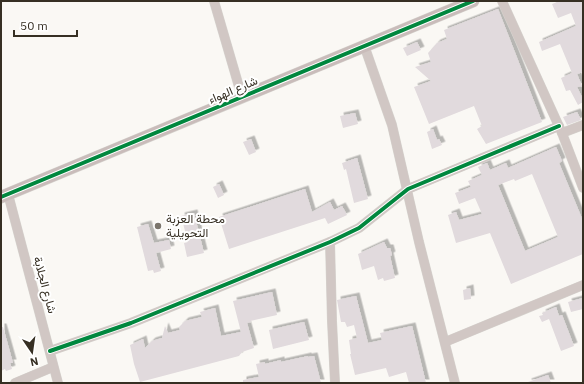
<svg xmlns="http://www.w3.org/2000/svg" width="584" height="384" font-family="'IBM Plex Sans',Vazirmatn,sans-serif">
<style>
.building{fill:#e1dadd;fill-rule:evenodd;filter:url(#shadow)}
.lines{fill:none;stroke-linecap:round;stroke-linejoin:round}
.street-casing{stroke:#d6d4cf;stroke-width:10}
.secondary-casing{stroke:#d6d4cf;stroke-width:13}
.street{stroke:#d1c7c4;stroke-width:9}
.secondary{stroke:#c9bcba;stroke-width:12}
.cycleway-casing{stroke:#fff;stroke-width:6}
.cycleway{stroke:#00873e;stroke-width:4}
.poi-dot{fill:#7b756c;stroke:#fff;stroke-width:1.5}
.labels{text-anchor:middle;stroke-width:4;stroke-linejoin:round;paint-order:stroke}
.street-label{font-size:12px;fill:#362f23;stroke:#fff}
.poi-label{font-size:12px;fill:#362f23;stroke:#fff;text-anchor:start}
</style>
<defs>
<filter id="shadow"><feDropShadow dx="3.5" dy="-3.5" stdDeviation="0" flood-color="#0004"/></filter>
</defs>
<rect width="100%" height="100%" fill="#faf8f4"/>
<g class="building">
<polygon points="560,1 583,1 583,72 577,74 582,86 577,87 583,99 583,102 578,105 570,90 566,91 561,78 572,73 560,44 542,51 539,42 576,26 571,13 558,18 552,4"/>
<polygon points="498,9 542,122 486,144 477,129 482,126 474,106 429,124 414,87 431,81 415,67 431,62 428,53 437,43 447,39 444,30"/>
<polygon points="417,42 421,50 407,56 403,48"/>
<polygon points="577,112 581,120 567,125 563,117"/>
<polygon points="355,113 358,124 343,128 340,116"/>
<polygon points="433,129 437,140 439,139 442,145 432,149 427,132"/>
<polygon points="251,139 256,152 249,155 243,142"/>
<path d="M556,147L562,161L559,163L583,221V254L511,284L490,233L456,243L448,215L456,212L459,220L482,214L475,198L459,204L455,193L471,187L468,181L482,175L478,167L487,163L490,170L506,163L508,168ZM532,174L558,237L525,251L498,185L514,179L515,181Z"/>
<polygon points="357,158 368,199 354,203 346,169 344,170 342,163"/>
<polygon points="219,184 224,195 218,198 213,187"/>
<polygon points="305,189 312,212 330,202 334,210 342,206 347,215 328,224 325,218 229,249 219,217"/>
<polygon points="194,213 204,253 187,257 184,243 188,242 181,216"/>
<polygon points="148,224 154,243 169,240 171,249 156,253 161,271 154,273 153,270 148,271 137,227"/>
<polygon points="384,242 387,248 390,248 392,255 390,256 395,278 384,281 383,278 378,280 374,266 362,270 358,254"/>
<polygon points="470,288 471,299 464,300 463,290"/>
<polygon points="272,292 277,315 250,321 251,322 247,323 254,348 242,352 239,356 140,382 134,364 130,345 143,339 145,348 152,341 162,338 165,326 168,333 180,330 179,327 185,321 202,317 200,312 215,308 221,336 241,332 233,301"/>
<polygon points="356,296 368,343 382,340 380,333 412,326 426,383 409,383 406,372 389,377 386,368 355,375 350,354 351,354 349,340 357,338 354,325 347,327 345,322 341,322 337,300"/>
<polygon points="583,298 583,309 571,312 568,302"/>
<polygon points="556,307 559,316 562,315 574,346 561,351 549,319 542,322 539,316 543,315 542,313"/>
<polygon points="304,322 309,340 273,349 269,330"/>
<polygon points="1,327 3,327 13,363 10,363 12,369 6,371 5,369 1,371"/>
<polygon points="308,356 308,357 314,356 321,383 243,383 243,380 259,377 256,364 265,362 265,364 281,360 281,362"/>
<polygon points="548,375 551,383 528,383 528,382"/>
</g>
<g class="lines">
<defs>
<g id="street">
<polyline points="214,1 242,97"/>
<polyline points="502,1 562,133 583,188"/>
<polyline points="364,45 392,125 419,242 455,383"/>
<polyline points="562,133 583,125"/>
<polyline points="8,194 58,383"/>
<polyline points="330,242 332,321 335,383"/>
<polyline points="445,342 583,285"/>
<polyline points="50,351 131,323 330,242 359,228 408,189 559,126"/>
<polyline points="15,383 53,367"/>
</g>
<polyline id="secondary" points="1,197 473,1"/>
</defs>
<use href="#street" class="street-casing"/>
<use href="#secondary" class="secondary-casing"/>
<use href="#street" class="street"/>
<use href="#secondary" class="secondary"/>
<defs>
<g id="cycleway">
<polyline points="1,197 473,1"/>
<polyline points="50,351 131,323 330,242 359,228 408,189 559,126"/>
</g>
</defs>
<use href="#cycleway" class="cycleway-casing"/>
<use href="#cycleway" class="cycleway"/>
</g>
<circle class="poi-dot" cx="158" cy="226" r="4"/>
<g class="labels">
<g class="street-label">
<text transform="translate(233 90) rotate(-23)" y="4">شارع الهواء</text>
<text transform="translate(45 285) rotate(75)" y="4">شارع الجلابة</text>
</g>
<g class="poi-label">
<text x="166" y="223">محطة العزبة<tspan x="166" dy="14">التحويلية</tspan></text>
</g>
</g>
<rect width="584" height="384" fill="none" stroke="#362f23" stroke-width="4"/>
<g transform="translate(32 352) rotate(167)" stroke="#ffffff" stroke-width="3" paint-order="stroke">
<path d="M0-3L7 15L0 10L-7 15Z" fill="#362f23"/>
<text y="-6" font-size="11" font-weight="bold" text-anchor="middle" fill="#362f23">N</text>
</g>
<path d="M14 30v6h63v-6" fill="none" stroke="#362f23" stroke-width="2"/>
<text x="20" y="30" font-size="12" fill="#362f23" stroke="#ffffff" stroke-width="3" paint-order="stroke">50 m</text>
</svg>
